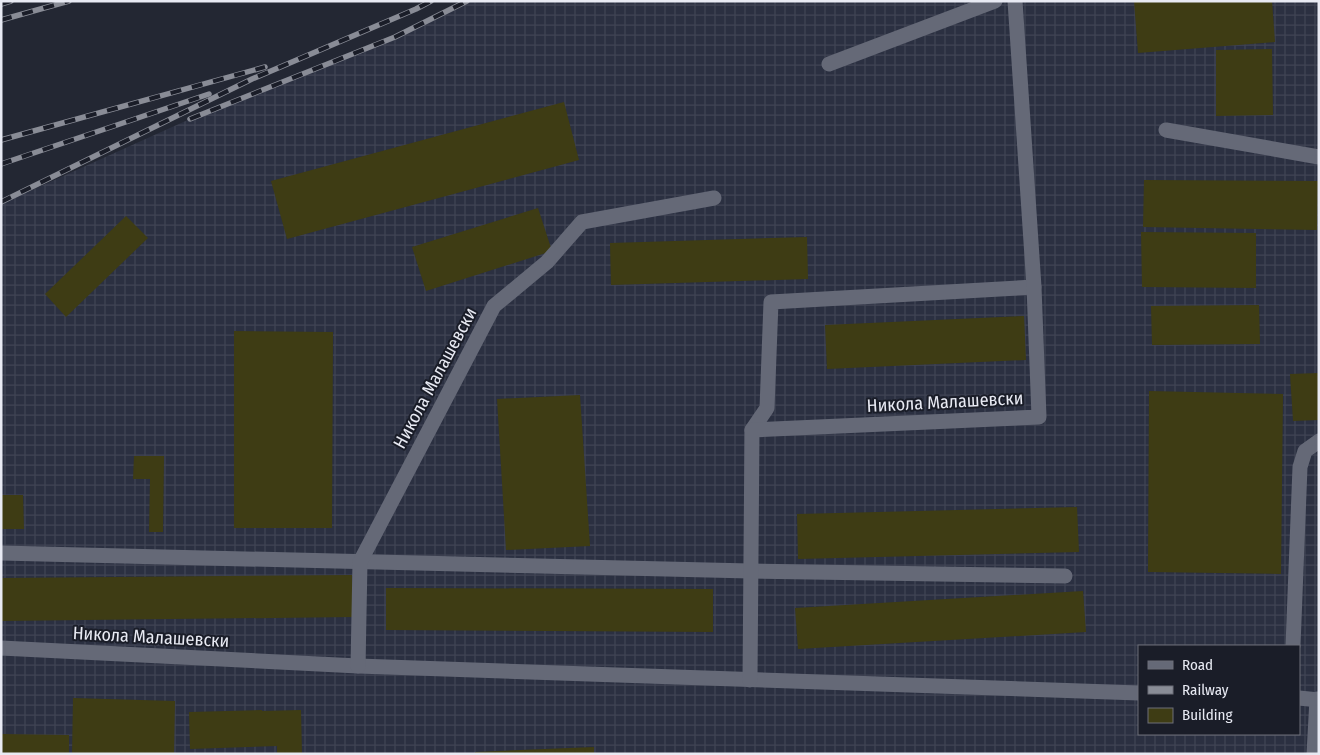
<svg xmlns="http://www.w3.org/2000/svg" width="1320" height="755" font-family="'Fira Sans Condensed',sans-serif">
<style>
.industrial{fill:url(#industrial-grid);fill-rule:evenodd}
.building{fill:#3e3c14}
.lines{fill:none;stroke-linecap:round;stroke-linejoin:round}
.minor{stroke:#656977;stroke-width:15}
.rail-casing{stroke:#898c96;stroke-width:5.5}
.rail{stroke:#1a1d28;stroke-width:4;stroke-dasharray:11;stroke-linecap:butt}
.labels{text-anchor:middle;stroke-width:4;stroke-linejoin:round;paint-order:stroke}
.street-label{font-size:18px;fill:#e8eaf3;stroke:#1a1d28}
</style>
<defs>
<pattern id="industrial-grid" width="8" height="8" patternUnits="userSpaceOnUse" patternTransform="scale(1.25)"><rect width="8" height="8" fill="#2b3041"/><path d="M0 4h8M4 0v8" fill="none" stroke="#404454"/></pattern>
</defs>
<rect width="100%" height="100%" fill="#232733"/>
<path class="industrial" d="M464,1H1319V754H1V204L190,119L395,37ZM1139,646H1299V734H1139Z"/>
<g class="building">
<polygon points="1134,1 1272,1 1275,42 1138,53"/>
<polygon points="1272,49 1273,115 1216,116 1216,50"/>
<polygon points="564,102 579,160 287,239 271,181"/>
<polygon points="1144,180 1318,181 1317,230 1143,227"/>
<polygon points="538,208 552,251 426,291 412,247"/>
<polygon points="126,216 148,238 66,317 45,294"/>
<polygon points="1141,232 1256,233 1256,288 1142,287"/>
<polygon points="807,237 808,279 611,285 610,243"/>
<polygon points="1259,305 1260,344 1152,345 1151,306"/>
<polygon points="1024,316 1026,360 827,369 825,325"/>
<polygon points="234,331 333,332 332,528 234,528"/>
<polygon points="1319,373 1319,420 1293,421 1290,374"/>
<polygon points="1149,391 1283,394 1281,574 1148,572"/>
<polygon points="580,395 590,546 506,550 497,399"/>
<polygon points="134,456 164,456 163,532 149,532 150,479 133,479"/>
<polygon points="1,495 23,495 24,529 1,529"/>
<polygon points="1077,507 1079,552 798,559 797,514"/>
<polygon points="352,575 353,617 1,621 1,578"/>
<polygon points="386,588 713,589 713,632 386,630"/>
<polygon points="1083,591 1086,632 798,649 795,608"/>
<polygon points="73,698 175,701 174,754 72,754"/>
<polygon points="262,710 262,711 301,710 302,754 277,754 277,746 190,749 189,712"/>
<polygon points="1,734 69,735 69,754 1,754"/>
<polygon points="594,747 594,754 475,754 475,752"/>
</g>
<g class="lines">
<g class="minor">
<polyline points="829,64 995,1"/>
<polyline points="1166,130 1319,157"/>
<polyline points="752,430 767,408 771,302 1034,287"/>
<polyline points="1,553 750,571 1065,576"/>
<polyline points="1293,646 1300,467 1305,451 1319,441"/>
<polyline points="1,648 358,666 1139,693"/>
<polyline points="358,666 360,562 494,306 547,262 582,222 714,198"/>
<polyline points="750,680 752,430 1039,417 1034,287 1015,1"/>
<polyline points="1299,698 1319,700"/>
<polyline points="1314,754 1317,699"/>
</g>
<defs>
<g id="rail">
<polyline points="1,4 11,1"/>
<polyline points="1,20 69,1"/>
<polyline points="190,119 395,37 467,1"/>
<polyline points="1,140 265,67"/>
<polyline points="1,164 209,94"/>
<polyline points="1,202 252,79 416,9 431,1"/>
</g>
</defs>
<use href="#rail" class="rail-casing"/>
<use href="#rail" class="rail"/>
</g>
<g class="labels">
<g class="street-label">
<text transform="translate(435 378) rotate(-62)" y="6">Никола Малашевски</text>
<text transform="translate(945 402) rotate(-3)" y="6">Никола Малашевски</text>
<text transform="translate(151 637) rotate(3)" y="6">Никола Малашевски</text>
</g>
</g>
<rect width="1320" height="755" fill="none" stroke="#e8eaf3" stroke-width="5"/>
<rect x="1138" y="645" width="162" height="90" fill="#1a1d28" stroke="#6c6f79"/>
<rect x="1148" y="661" width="25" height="8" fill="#656977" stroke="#6c6f79"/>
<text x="1182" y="670" font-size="15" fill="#e8eaf3">Road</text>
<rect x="1148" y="686" width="25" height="8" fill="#898c96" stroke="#6c6f79"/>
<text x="1182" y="695" font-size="15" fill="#e8eaf3">Railway</text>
<rect x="1148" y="708" width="25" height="15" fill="#3e3c14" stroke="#6c6f79"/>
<text x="1182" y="720" font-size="15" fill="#e8eaf3">Building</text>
</svg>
